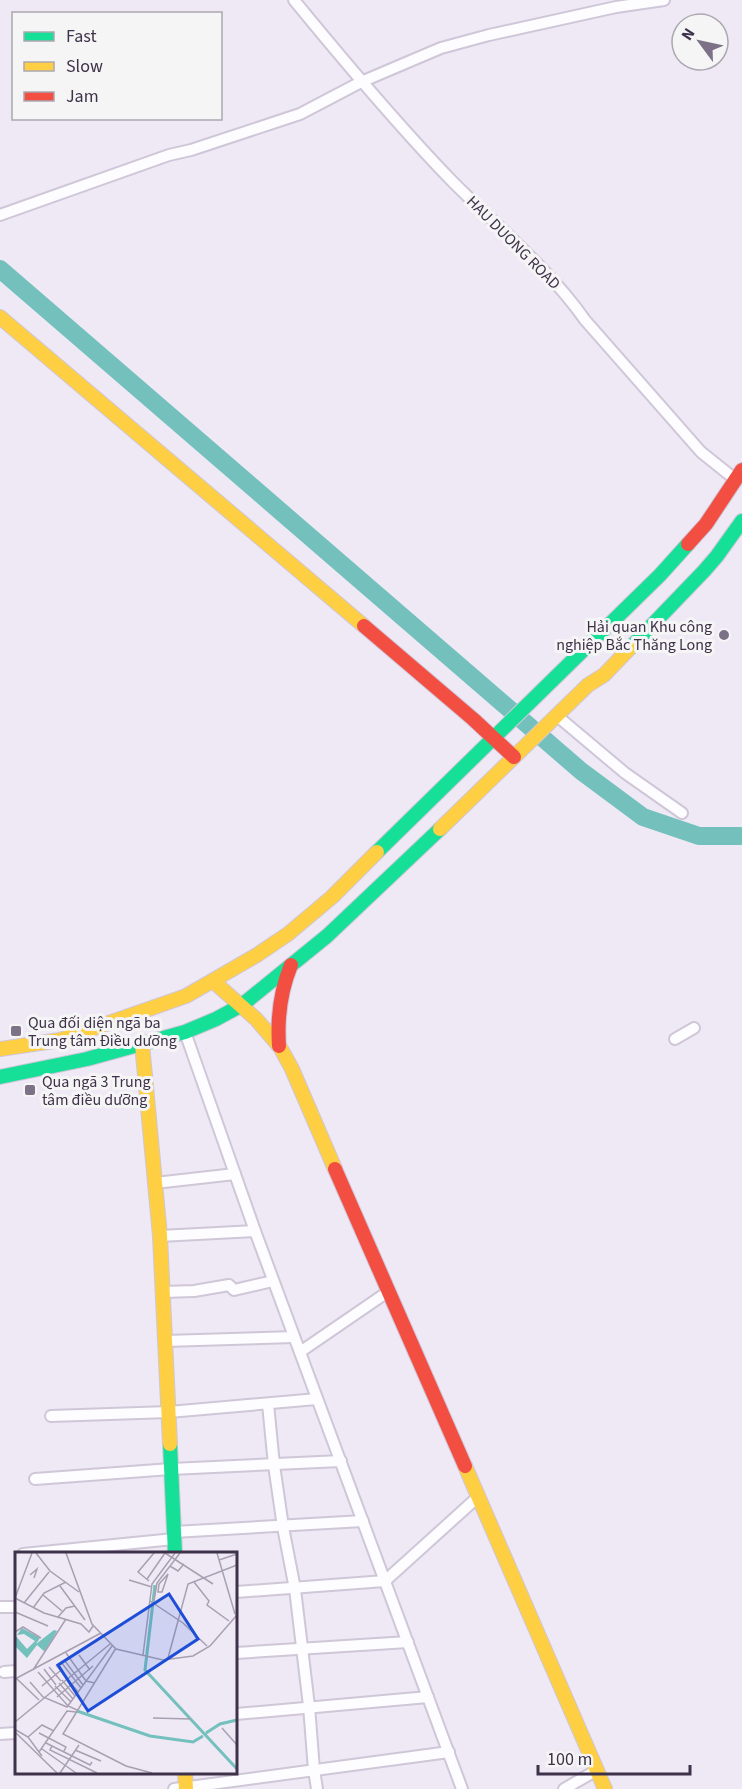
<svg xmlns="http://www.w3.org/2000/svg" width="742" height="1789" font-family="'Source Sans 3',sans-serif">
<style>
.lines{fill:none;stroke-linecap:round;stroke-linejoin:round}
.river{stroke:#73c0bd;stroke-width:18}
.street-casing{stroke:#cfc6d8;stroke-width:14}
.fast-casing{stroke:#cfc6d8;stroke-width:16}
.slow-casing{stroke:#cfc6d8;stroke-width:16}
.jam-casing{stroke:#cfc6d8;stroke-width:16}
.street{stroke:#fdfcfe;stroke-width:10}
.fast{stroke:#16e098;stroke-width:14}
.slow{stroke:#ffcf43;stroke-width:14}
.jam{stroke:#f24e42;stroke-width:14}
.poi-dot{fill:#7c7186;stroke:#f5f5f5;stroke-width:2}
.labels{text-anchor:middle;stroke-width:6;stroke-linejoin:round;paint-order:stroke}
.street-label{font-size:16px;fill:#3e314a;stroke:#f5f5f5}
.poi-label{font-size:16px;fill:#3e314a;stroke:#f5f5f5;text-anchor:start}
.inset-river{fill:none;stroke:#73c0bd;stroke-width:3}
.inset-road{fill:none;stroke:#a89fb1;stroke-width:1.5}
.view{fill:#1d4ed8;fill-opacity:0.15;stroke:#1d4ed8;stroke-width:3}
.inset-edge{fill:none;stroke:#3e314a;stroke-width:3}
</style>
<rect width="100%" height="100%" fill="#efe9f6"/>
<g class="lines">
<polyline class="river" points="0,269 581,771 643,817 699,836 742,836"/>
<defs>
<g id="street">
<path d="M294,0C344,61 395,122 450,179C495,225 548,267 585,320L701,452L736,480"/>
<polyline points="0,215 169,155 191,150 300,114 361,82 441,48 489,35 616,7 664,0"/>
<polyline points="556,715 625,773 682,813"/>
<polyline points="185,1032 255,1231 462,1789"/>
<polyline points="675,1039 694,1028"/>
<polyline points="155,1183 235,1174"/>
<polyline points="160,1236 255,1231"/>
<polyline points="163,1292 194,1291 229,1285 234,1290 273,1281"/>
<polyline points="165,1341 294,1337"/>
<polyline points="300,1352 389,1291"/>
<polyline points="268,1404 274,1465 283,1527 295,1589 309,1706 314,1770 317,1789"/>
<polyline points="51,1416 169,1412 317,1399"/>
<polyline points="35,1479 171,1469 341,1461"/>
<polyline points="174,1532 363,1521"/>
<polyline points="23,1554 174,1539"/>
<polyline points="236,1592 385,1581 479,1496"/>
<polyline points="0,1607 16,1607"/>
<polyline points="236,1653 408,1642"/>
<polyline points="4,1672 16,1671"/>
<polyline points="236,1714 428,1697"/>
<polyline points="0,1734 16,1733"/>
<polyline points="174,1789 449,1752"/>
<polyline points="564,1789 597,1770"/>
</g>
<g id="fast">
<polyline points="630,648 704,571 717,556 742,521"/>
<polyline points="377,852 660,575 688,544"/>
<polyline points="0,1077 87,1059 185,1032 216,1019 242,1005 327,936 440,829"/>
<polyline points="170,1444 175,1554"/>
</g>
<g id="slow">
<polyline points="0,317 364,626"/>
<polyline points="440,829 588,685 604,675 630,648"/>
<polyline points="214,982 256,1019 280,1047 292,1069 335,1169"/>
<polyline points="142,1044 160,1236 170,1444"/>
<polyline points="0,1049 60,1040 186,996 257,955 288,934 332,897 377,852"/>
<polyline points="465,1466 605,1789"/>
<polyline points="185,1772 186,1789"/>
</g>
<g id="jam">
<polyline points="688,544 706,524 742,470"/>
<polyline points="364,626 473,719 514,757"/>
<path d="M279,1046C277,1017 280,992 291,965"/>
<polyline points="335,1169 465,1466"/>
</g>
</defs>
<use href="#street" class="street-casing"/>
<use href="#fast" class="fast-casing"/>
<use href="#slow" class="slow-casing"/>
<use href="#jam" class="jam-casing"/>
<use href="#street" class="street"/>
<use href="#fast" class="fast"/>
<use href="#slow" class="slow"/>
<use href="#jam" class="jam"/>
</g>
<g class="poi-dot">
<circle cx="724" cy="635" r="6"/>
<rect x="10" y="1025" width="12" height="12" rx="3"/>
<rect x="24" y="1084" width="12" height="12" rx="3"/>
</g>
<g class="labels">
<g class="street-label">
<text transform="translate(514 242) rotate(45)" y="6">HAU DUONG ROAD</text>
</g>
<g class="poi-label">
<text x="712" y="632" text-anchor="end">Hải quan Khu công<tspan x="712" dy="18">nghiệp Bắc Thăng Long</tspan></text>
<text x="28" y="1028">Qua đối diện ngã ba<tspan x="28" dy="18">Trung tâm Điều dưỡng</tspan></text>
<text x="42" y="1087">Qua ngã 3 Trung<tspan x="42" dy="18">tâm điều dưỡng</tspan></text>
</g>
</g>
<g transform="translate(15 1552)">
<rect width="222" height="222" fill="#efe9f6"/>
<path d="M7,76L25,86L21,92L39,78L42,79L30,100L22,93L12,106L0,94V83L12,97L20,89L9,82L2,83Z" fill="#73c0bd"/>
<path class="inset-river" d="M140,33L130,118L222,217M62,159L135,184L178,190L188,184M191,181L205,172L222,168"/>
<path class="inset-road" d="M21,1L35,19L64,40M51,1L77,72L101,97L148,108L178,104L195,94L222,63M150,1L198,32M202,1L220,62M204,8L222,2M155,14L163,19L169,12M153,22L147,40H143L144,32ZM15,23L22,17L19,26M132,27L150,1M114,28L137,35M134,29L123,20L139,1M179,30L194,49L192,53L214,69M45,34L70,68M28,43L47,59M0,46L29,61L66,72L74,80L78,74M0,46L17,1M135,49L168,71L192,94M139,49L142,31L165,1M9,51L34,20M18,56L29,41L51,30M0,60L33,74M43,65L51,56L60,54M0,80L8,75L26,86M101,96L48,182L111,214L137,221M51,101L71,129L80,131M64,103L75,118M128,103L137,32L160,1M153,106L173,32L222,13M50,109L68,133M46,110L66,136M41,113L63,140M34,115L46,129M29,117L41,133M18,118L51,67M23,120L53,154L62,158M1,126L24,148M0,127L86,81M47,128L60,144M15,130L28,145L52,155L97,94M44,131L58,147M27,134L45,119M40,134L56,150M42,145L78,114M138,166L176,167M0,170L95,92M207,176L222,193M1,178L13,185L24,200M0,180L42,221M24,181L51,195L49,199M13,185L27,173L39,179M31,191L75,213L77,210M37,194L35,198L82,221M27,197L61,221M60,198L86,209M27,204L24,200L52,159L61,160M45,221L64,193"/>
<path class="view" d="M154,42L183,87L73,159L43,113Z"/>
<rect width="222" height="222" class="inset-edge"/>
</g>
<rect x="12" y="12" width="210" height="108" fill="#f5f5f5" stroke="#aca7b1" stroke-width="1.5"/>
<rect x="24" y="32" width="30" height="9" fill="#16e098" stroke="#aca7b1" stroke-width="1.5"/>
<text x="66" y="42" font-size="18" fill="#3e314a">Fast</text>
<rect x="24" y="62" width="30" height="9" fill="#ffcf43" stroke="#aca7b1" stroke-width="1.5"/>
<text x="66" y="72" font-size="18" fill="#3e314a">Slow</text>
<rect x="24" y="92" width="30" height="9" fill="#f24e42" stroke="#aca7b1" stroke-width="1.5"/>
<text x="66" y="102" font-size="18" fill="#3e314a">Jam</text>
<g transform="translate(700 42) rotate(303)"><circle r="28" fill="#f5f5f5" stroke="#aca7b1" stroke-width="1.5"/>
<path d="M0-4.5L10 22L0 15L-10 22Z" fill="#7c7186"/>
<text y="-9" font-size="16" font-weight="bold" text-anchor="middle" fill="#3e314a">N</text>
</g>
<path d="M538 1765v9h152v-9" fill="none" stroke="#3e314a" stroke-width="3"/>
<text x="547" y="1765" font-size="18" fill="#3e314a" stroke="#f5f5f5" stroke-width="4.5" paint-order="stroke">100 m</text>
</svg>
